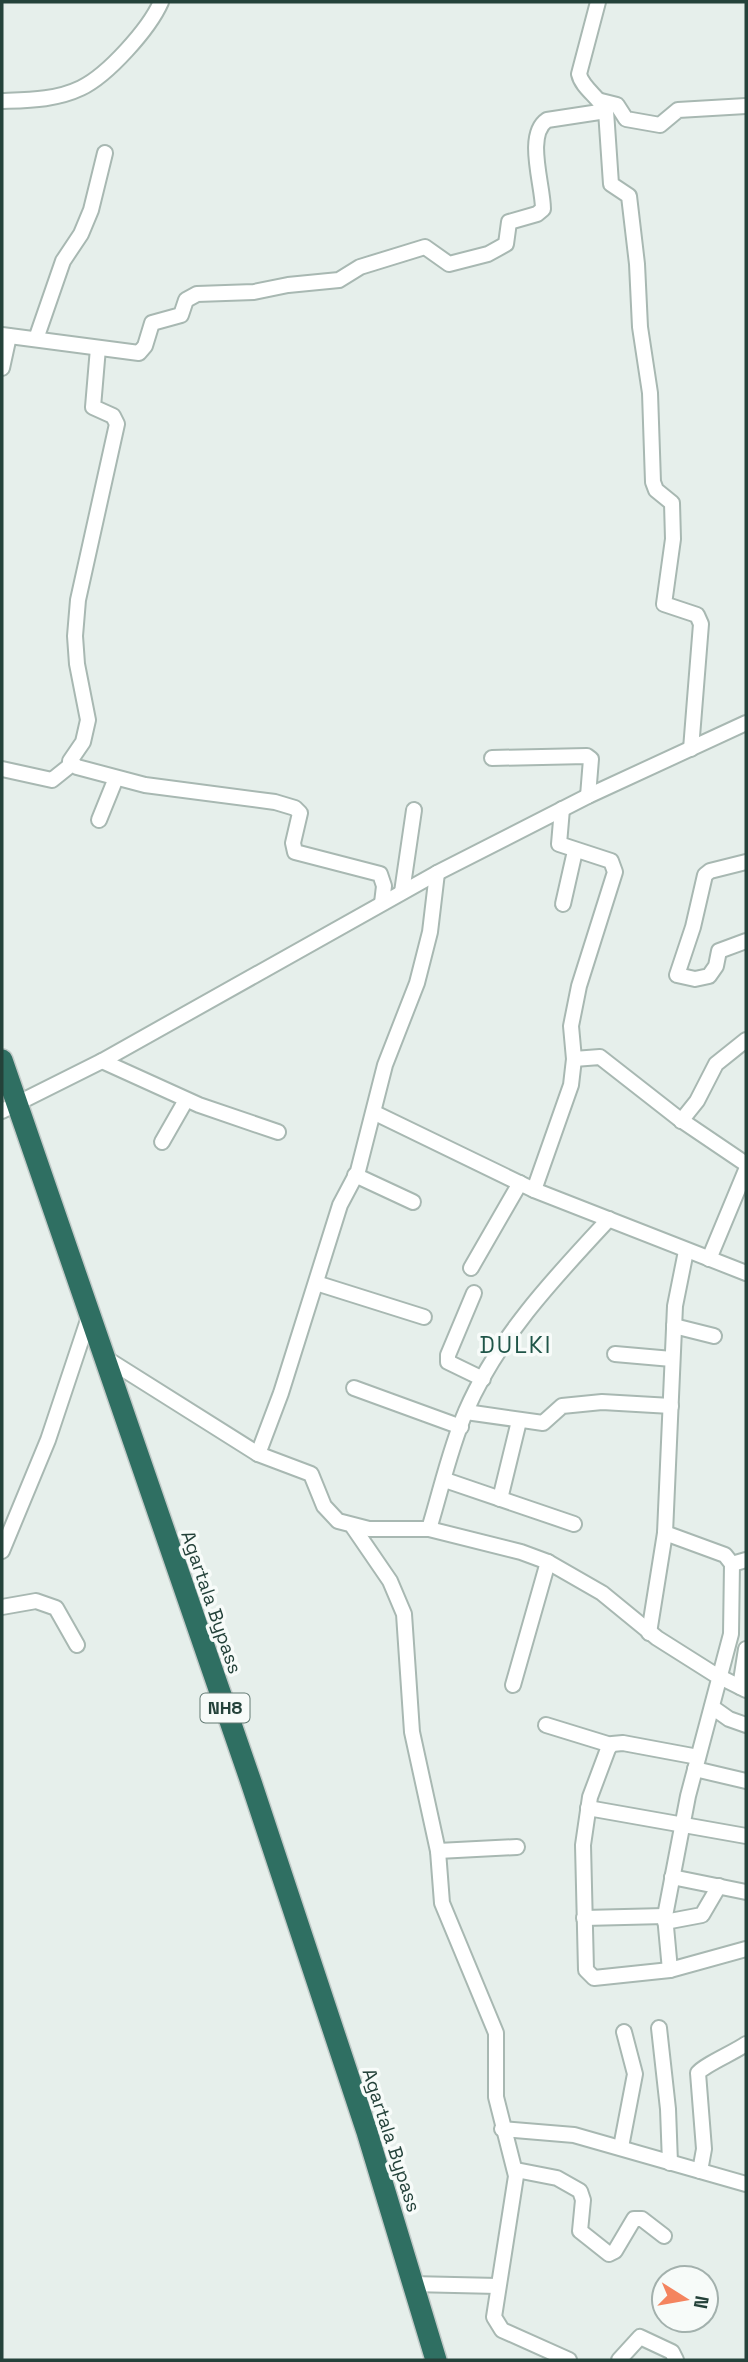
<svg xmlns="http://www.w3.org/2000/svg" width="748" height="2362" font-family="'Space Grotesk',sans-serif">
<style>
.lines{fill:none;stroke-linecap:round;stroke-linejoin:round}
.minor-casing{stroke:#a8b8b2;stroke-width:18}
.highway-casing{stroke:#c2cac8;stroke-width:24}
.minor{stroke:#fff;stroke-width:14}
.highway{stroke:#2f6f62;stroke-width:21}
.labels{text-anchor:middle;stroke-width:7;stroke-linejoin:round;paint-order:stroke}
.shield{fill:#f7fbf9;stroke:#637a73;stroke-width:2}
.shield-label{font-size:18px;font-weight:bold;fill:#24423a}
.street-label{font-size:19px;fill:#24423a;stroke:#f7fbf9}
.quarter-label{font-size:23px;letter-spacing:2px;fill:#1f5548;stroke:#f7fbf9}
</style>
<rect width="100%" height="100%" fill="#e6efeb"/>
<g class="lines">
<defs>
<g id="minor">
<path d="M598,2L579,74C582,88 599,97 606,111L611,184L629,196L637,264L640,327L650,393L653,482L656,490L672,503L673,539L664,604L697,615L701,624L691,749"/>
<path d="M2,101C29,100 56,100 81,88C108,75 149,29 161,2"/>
<polyline points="601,101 617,105 626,119 660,125 678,110 746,106"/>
<path d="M2,335L139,353L145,346L152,323L181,315L186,300L197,294L254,292L288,285L339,280L360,267L425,247L449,264L488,254L506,244L509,222L537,214L543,209C543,185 525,135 547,120L606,111"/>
<polyline points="36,339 63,261 81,234 91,210 105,153"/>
<polyline points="98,348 93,407 113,416 117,424 78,600 75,636 77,664 88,720 83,742 70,761 77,767 145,785 275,802 295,808 300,813 293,843 295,852 380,874 384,886 382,903"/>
<polyline points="2,368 9,336"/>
<polyline points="492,758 587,756 591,759 588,796"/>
<polyline points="2,769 52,780 72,764"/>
<polyline points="99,820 116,778"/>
<polyline points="746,862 710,871 705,875 693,927 677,975 695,979 709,976 716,966 719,951 746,941"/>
<polyline points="402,892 414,810"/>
<polyline points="563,904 575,851"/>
<polyline points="574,1059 600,1057 678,1118 746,1164"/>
<polyline points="102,1061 199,1105 278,1132"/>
<polyline points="2,1111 102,1061 437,873 588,796 746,723"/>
<polyline points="375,1113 534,1190 746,1273"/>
<polyline points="681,1121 697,1101 716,1064 746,1040"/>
<polyline points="162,1142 186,1100"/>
<polyline points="355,1175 413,1202"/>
<polyline points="534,1190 571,1085 574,1059 571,1026 579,986 615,872 611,861 559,844 562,809"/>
<polyline points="709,1259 746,1170"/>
<polyline points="471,1268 520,1183"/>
<polyline points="316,1283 424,1317"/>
<polyline points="474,1293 448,1355 448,1362 483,1379"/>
<polyline points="674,1326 714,1336"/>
<polyline points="615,1354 672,1359"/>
<polyline points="104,1357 258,1454 311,1474 324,1506 338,1521 369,1529 429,1529 521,1552 548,1562 602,1593 657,1638 714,1674 746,1690"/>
<polyline points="354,1388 461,1427"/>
<polyline points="466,1412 543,1423 562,1406 602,1402 671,1406"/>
<polyline points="258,1454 281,1393 340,1205 358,1171 385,1065 417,983 430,932 437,873"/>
<polyline points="445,1480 574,1524"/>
<polyline points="500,1499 519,1421"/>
<polyline points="353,1527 390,1581 404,1614 412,1732 438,1851 442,1903 496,2033 496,2097 516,2176 494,2317 502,2330 569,2360"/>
<path d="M429,1529C441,1490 450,1448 466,1411C498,1337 555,1277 609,1219"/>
<polyline points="665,1533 725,1555 732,1564 731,1634 688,1796 665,1916 670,1970"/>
<polyline points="2,1551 48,1440 90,1314"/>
<polyline points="732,1564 746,1560"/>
<polyline points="2,1607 36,1601 56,1608 77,1645"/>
<polyline points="649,1633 665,1533 675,1306 686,1251"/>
<polyline points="513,1685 548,1562"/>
<polyline points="740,1687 746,1649"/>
<polyline points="712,1707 729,1719 746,1725"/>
<polyline points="546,1725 611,1745"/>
<polyline points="698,1757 623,1743 612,1744 608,1749 590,1797 583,1845 586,1970 594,1978 670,1970 746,1949"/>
<polyline points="695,1769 746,1781"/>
<polyline points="588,1808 746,1836"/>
<polyline points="438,1851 517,1847"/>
<polyline points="672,1877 746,1892"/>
<polyline points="584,1918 665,1916"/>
<polyline points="665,1922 702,1915 719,1886"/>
<polyline points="659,2028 668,2109 670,2163"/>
<polyline points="502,2129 574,2135 746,2184"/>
<polyline points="621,2147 635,2074 624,2032"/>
<polyline points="516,2170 557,2178 580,2191 583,2200 580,2231 609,2254 615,2251 634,2219 642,2219 664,2236"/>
<path d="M700,2171L704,2149L698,2073C704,2065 735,2052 746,2044"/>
<polyline points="411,2284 498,2286"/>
<polyline points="619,2360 640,2337 672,2352 676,2360"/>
</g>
<polyline id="highway" points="2,1060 251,1782 367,2132 436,2360"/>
</defs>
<use href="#minor" class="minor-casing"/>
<use href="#highway" class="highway-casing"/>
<use href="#minor" class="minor"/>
<use href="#highway" class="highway"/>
</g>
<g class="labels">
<rect class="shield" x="200.5" y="1693.5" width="49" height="29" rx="5"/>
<g class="shield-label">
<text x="225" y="1714">NH8</text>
</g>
<g class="street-label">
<text transform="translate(212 1602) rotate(71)" y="7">Agartala Bypass</text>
<text transform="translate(392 2140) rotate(72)" y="7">Agartala Bypass</text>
</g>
<g class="quarter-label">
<text x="516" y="1353">DULKI</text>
</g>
</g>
<rect width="748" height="2362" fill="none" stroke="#24423a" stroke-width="7"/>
<g transform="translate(685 2299) rotate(101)"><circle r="33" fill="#f7fbf9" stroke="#a3b1ad" stroke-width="2"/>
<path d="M0-5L12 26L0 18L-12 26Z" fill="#f4845f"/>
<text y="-10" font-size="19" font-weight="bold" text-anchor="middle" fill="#24423a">N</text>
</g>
</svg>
